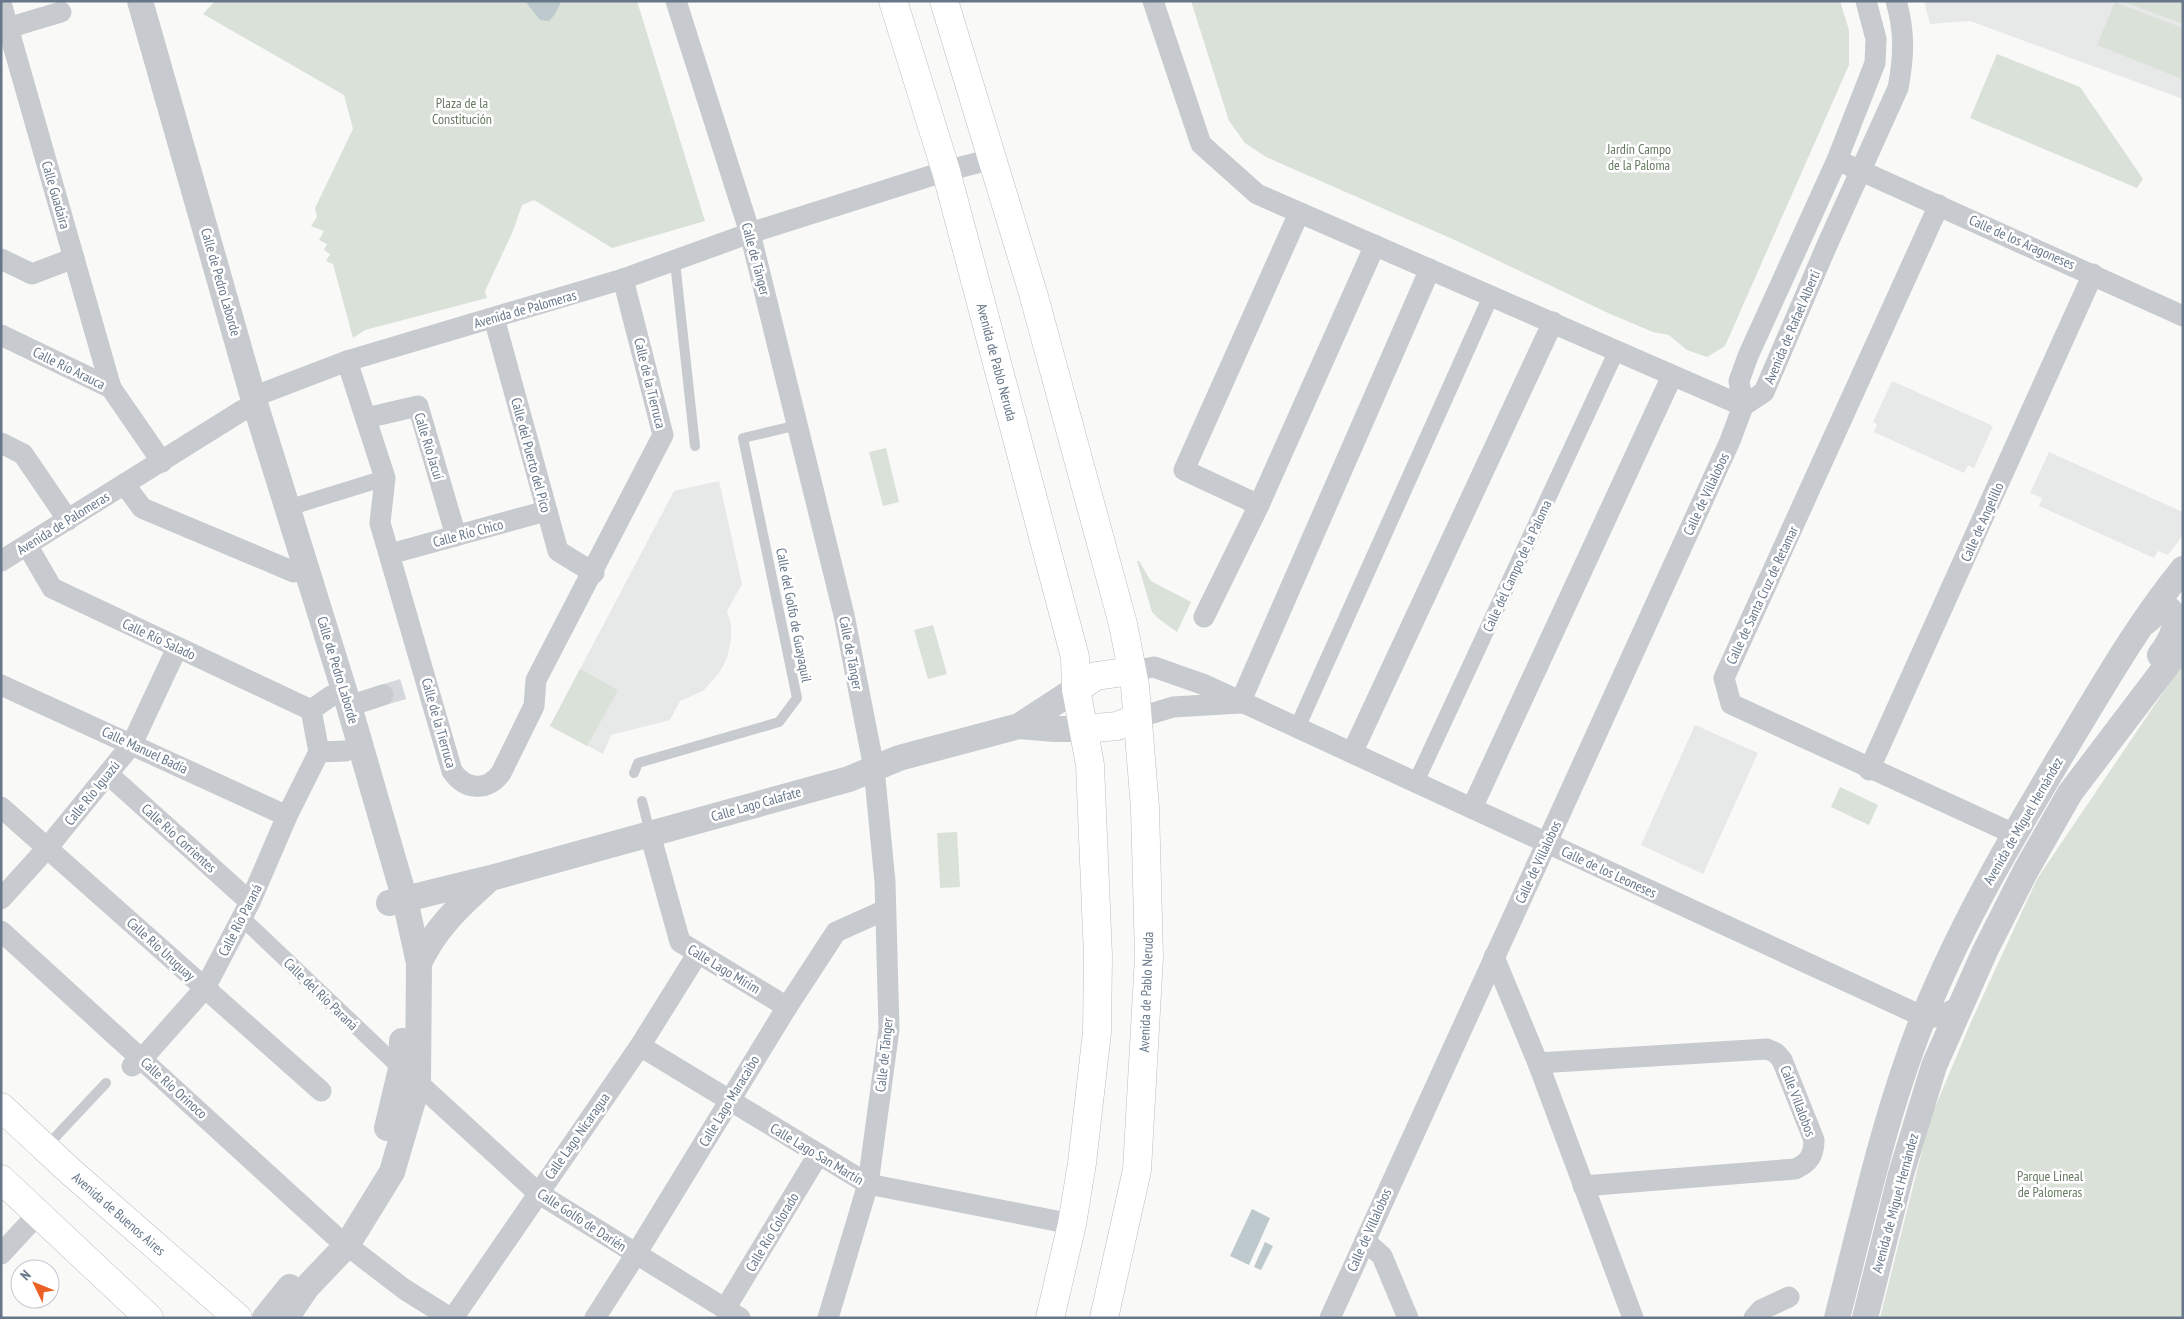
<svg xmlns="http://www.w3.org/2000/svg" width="2184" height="1319" font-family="'PT Sans Narrow',sans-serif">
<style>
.built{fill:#e7e8e8}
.green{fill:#dae1d8}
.water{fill:#bec9ce}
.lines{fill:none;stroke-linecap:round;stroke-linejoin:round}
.minor-tunnel{stroke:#d4d8dc;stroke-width:21;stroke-dasharray:21 11;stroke-linecap:butt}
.secondary-casing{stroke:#b9bec3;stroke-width:29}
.service{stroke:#c7cace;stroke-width:10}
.pedestrian{stroke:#c7cace;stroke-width:16}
.minor{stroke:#c7cace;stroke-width:21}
.tertiary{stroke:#c7cace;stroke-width:26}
.secondary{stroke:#fff;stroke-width:28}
.labels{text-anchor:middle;stroke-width:5;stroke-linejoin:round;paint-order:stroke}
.park-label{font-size:14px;fill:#667a62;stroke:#fff}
.street-label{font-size:14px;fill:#677789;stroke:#fff}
</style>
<rect width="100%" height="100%" fill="#f9f9f7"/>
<g class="built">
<polygon points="1924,1 2183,1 2183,99 1970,21 1930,24"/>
<polygon points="1892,381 1993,426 1974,468 1968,465 1964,473 1874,432 1877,424 1873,422"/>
<polygon points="2049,452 2183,512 2183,535 2168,555 2158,551 2154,558 2039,506 2042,498 2030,493"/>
<polygon points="719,481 742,584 727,611 731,625 731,640 727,658 719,673 703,691 680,701 670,720 611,735 603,754 550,726 674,491"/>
<polygon points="1695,725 1758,753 1703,874 1641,845"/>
</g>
<g class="green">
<polygon points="215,1 637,1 705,221 612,248 534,200 522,205 513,231 485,291 487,298 365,330 353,338 333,264 326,261 330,254 324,250 327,244 319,240 324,231 311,226 317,217 315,208 353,129 344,95 203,14"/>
<polygon points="1191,1 1840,1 1849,30 1849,65 1725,346 1707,357 1687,350 1669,335 1653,332 1608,313 1457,241 1266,157 1245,143 1229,121"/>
<polygon points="2121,1 2183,1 2183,24"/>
<polygon points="2115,2 2183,28 2182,79 2097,45"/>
<polygon points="1997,54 2080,87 2143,179 2137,188 1970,118"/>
<polygon points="886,448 899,502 883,506 869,452"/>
<polygon points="1137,561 1139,561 1151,581 1191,602 1177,632 1159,619 1152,612"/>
<polygon points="933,625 947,674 928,679 914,630"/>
<polygon points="2183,663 2183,1318 1880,1318 1930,1119 1971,1022 2037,879"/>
<polygon points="580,669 618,690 587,746 550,726"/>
<polygon points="1840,787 1878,805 1869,825 1831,807"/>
<polygon points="957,832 960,887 940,888 937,833"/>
</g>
<g class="water">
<polygon points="525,1 560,1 561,2 555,14 549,21 540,20"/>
<polygon points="1252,1209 1270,1218 1249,1265 1230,1256"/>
<polygon points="1265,1242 1273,1246 1261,1270 1254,1267"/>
</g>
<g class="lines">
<polyline class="minor-tunnel" points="383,695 410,687"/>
<defs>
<g id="secondary">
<path id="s1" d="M893,1L946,171L1075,657L1076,689L1090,765L1098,956L1097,1032L1082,1163L1072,1224L1050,1318"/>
<polyline points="944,1 1033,293 1123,624 1135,686 1145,808 1149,957 1137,1170 1104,1318"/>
<polyline points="1076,689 1096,676 1132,671"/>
<polyline points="1084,729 1117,726 1137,718"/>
<path id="s2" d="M1,1107L71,1172L238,1318"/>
<polyline points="1,1179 149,1318"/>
</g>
</defs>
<use href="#secondary" class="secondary-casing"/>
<g class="service">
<polyline points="675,262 695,446"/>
<polyline points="634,773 638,763 779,722 797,698 743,438 798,425"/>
<polyline points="642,801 650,833"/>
<polyline points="46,1147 106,1083"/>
</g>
<g class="pedestrian">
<polyline points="288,508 385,478"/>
<polyline points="1297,728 1491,296"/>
<polyline points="1416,782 1617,350"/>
<polyline points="242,918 401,1069"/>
</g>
<g class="minor">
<polyline points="676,1 750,233 844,615 874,768 885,882 889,1029 868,1184 828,1318"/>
<polyline points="1153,1 1201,144 1257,194 1743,406"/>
<polyline points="1,3 111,388"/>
<polyline points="1,30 61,12"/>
<polyline points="1848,165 2183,316"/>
<polyline points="1939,205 1724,678 1731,704 2014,834"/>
<polyline points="1,259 32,274 74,258"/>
<polyline points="494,318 558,551 594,573"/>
<polyline points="1,335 111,388 162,462"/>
<path d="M347,361L385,478L380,523L452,771C465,790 487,792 501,773L534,706L536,680L663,435L623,279"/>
<polyline points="253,397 347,361 623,279 750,233 946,171 992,159"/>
<path d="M1743,406L1764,392L1827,245L1898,88C1904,57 1905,31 1896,1"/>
<polyline points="366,418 418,406 456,536"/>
<polyline points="1,443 23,454 68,520"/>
<polyline points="125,485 142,508 294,572"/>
<polyline points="1259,505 1184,470 1299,213"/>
<polyline points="27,545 52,588 311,710"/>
<polyline points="390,554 546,511"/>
<polyline points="1,561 243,410"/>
<polyline points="1204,617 1259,505 1375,245"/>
<polyline points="1132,671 1154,667 1205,685 1924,1017 1939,1017 1960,1006"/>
<polyline points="1,685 287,816"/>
<polyline points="331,696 311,710 319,752 345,751"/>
<polyline points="1240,703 1430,269"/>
<polyline points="349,706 383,695"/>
<polyline points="1137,718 1173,707 1240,703"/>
<polyline points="1352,753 1553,322"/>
<polyline points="1869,770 2093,274"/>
<polyline points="109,775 250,902"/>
<polyline points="1,807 321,1091"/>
<polyline points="1472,808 1672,376"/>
<polyline points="650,834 680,942 787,1007"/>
<polyline points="1,899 48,847 132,744 177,648"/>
<polyline points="1,931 335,1236 404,1289 450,1318"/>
<polyline points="1494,957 1538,1063 1633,1318"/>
<polyline points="640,1046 868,1184 1072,1224"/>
<path d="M1538,1063L1767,1049L1776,1053L1782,1060L1814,1140C1814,1155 1809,1163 1795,1169L1583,1186"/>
<polyline points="132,1066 142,1059 205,988 250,902 287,816 319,752"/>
<polyline points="418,1083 538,1193 740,1318"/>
<polyline points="1365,1241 1382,1256 1408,1318"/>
<polyline points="1,1254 38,1214"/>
<polyline points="725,1309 818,1155"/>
<polyline points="453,1318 640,1046 698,953"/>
<polyline points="595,1318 636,1254 787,1007 836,932 885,910"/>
<polyline points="1330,1318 1730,441 1743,406 1739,381 1748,356 1837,160 1875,63 1876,39 1866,1"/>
<polyline points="1754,1318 1761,1310 1789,1297"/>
</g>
<g class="tertiary">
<polyline points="140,1 253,397 349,706 405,900 419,963 418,1083 392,1172 347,1245 307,1287 286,1318"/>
<path d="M2147,621L2163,606C2184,615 2173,638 2160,655"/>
<polyline points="1019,726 1054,729 1084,729"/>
<polyline points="389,903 491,878 849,779 899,758 1019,726 1076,689"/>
<path d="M419,963C435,929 458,907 486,882"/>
<polyline points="387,1128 401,1069 402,1041"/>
<polyline points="265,1318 290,1287"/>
<path d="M1837,1318C1863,1217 1885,1113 1924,1016C1962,922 2014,834 2066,747C2103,686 2138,624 2183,569"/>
<polyline points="1865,1318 1901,1174 1934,1066 1985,951 2025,872 2070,793 2183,644"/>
</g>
<use href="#secondary" class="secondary"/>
</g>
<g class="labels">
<g class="park-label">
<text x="462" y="108">Plaza de la<tspan x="462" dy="16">Constitución</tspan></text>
<text x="1639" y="154">Jardín Campo<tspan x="1639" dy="16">de la Paloma</tspan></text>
<text x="2050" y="1181">Parque Lineal<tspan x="2050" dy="16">de Palomeras</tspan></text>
</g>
<g class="street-label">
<text transform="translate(56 195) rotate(74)" y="5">Calle Guadaira</text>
<text transform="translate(2022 242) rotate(24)" y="5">Calle de los Aragoneses</text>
<text transform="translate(756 259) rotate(75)" y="5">Calle de Tánger</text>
<text transform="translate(221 282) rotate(74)" y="5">Calle de Pedro Laborde</text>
<text transform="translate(525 309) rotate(-16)" y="5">Avenida de Palomeras</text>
<text transform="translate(1792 327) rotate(-67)" y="5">Avenida de Rafael Alberti</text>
<text dy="5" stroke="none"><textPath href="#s1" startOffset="376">Avenida de Pablo Neruda</textPath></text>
<text transform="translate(69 368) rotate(26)" y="5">Calle Río Arauca</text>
<text transform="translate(650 383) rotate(76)" y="5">Calle de la Tierruca</text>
<text transform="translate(429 446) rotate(73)" y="5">Calle Río Jacuí</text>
<text transform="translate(531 455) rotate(75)" y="5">Calle del Puerto del Pico</text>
<text transform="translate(1706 494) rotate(-65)" y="5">Calle de Villalobos</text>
<text transform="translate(1982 522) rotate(-66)" y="5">Calle de Angelillo</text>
<text transform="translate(63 523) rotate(-32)" y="5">Avenida de Palomeras</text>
<text transform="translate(468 533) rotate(-15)" y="5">Calle Río Chico</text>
<text transform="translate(1517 566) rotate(-65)" y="5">Calle del Campo de la Paloma</text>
<text transform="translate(1762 595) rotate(-65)" y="5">Calle de Santa Cruz de Retamar</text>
<text transform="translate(794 615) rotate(79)" y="5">Calle del Golfo de Guayaquil</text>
<text transform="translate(159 639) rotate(25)" y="5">Calle Río Salado</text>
<text transform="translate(851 653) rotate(79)" y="5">Calle de Tánger</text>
<text transform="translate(338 670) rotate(73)" y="5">Calle de Pedro Laborde</text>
<text transform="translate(439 723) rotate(74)" y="5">Calle de la Tierruca</text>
<text transform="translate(145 750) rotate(25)" y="5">Calle Manuel Badía</text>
<text transform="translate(92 793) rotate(-51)" y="5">Calle Río Iguazú</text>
<text transform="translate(756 804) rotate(-16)" y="5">Calle Lago Calafate</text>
<text transform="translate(2023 821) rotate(-60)" y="5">Avenida de Miguel Hernández</text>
<text transform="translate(179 838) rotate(42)" y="5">Calle Río Corrientes</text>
<text transform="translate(1538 862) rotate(-65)" y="5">Calle de Villalobos</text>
<text transform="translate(1609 872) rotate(25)" y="5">Calle de los Leoneses</text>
<text transform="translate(240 920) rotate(-63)" y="5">Calle Río Paraná</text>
<text transform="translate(161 949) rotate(42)" y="5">Calle Río Uruguay</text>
<text transform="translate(724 969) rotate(31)" y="5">Calle Lago Mirim</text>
<text transform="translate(1146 992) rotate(-88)" y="5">Avenida de Pablo Neruda</text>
<text transform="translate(321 994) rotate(44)" y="5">Calle del Río Paraná</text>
<text transform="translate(884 1055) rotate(-84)" y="5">Calle de Tánger</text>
<text transform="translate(174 1088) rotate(42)" y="5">Calle Río Orinoco</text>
<text transform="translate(729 1101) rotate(-59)" y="5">Calle Lago Maracaibo</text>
<text transform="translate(1798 1101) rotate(69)" y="5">Calle Villalobos</text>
<text transform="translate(577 1136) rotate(-55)" y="5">Calle Lago Nicaragua</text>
<text transform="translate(817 1154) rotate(31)" y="5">Calle Lago San Martín</text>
<text transform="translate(1895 1203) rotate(-75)" y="5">Avenida de Miguel Hernández</text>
<text dy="5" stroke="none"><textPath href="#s2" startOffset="159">Avenida de Buenos Aires</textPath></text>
<text transform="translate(582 1220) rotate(33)" y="5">Calle Golfo de Darién</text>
<text transform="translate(1369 1230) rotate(-66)" y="5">Calle de Villalobos</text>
<text transform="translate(772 1232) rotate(-59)" y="5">Calle Río Colorado</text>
</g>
</g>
<rect width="2184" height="1319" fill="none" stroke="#677789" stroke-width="5"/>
<g transform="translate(35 1284) rotate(313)"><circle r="24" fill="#ffffff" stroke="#c2c9d0"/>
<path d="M0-4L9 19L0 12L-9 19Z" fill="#eb6125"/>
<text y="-8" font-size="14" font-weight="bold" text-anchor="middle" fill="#677789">N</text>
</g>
</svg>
